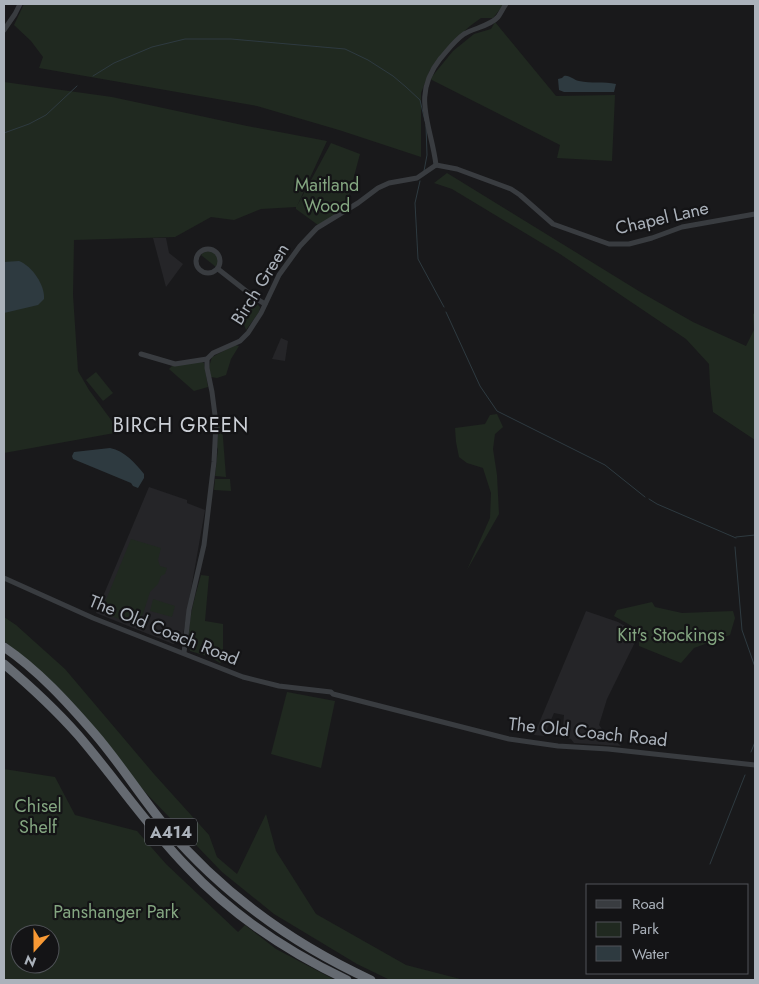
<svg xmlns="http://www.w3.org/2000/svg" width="759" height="984" font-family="Jost,sans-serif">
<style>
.built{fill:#252528}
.green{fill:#202920;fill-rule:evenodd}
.water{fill:#2e3a40}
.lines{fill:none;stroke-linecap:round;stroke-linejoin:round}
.stream{stroke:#2e3a40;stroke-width:1}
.street{stroke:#393c40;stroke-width:5}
.highway{stroke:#656a71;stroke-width:9}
.labels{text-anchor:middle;stroke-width:4.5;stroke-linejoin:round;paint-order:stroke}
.shield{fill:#141416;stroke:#7e838a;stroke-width:1}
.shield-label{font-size:16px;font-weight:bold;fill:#abb2bb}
.park-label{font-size:18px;fill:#84a681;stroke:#141416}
.street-label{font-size:18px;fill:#abb2bb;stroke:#141416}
.quarter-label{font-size:20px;letter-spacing:1px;fill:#ccd0d7;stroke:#141416}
</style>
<rect width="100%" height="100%" fill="#19191b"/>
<g class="built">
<polygon points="153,238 166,238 169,253 183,264 166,287"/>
<polygon points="281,338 288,341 285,361 272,359"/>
<polygon points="149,487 187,500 187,503 205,510 183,635 181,640 173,644 96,613"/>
<polygon points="586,611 618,622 639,634 607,699 599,725 604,732 621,746 574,743 571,739 562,737 564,715 554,713 544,736 534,735"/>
</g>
<g class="green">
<polygon points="24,4 504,4 493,18 481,18 470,26 455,40 430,70 421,93 421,157 339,130 257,106 39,68 43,57 31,41 14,25"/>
<polygon points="495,22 556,96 615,95 612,161 557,158 560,145 430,79 453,51 474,34 491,29"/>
<polygon points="4,82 112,97 247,126 327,141 297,206 331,143 360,154 345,210 318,225 296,209 296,207 261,209 234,220 211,217 175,237 74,240 73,295 78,371 89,390 120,432 4,453"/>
<polygon points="447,173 642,293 693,322 746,346 754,330 753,314 755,313 755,440 713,412 710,385 709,364 686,339 560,254 452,189 434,183"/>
<path d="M205,251C211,250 219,255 219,261L216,267L201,255Z"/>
<polygon points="249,296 260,307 259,312 246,330 243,322"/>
<polygon points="235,345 239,346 231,359 226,375 217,378 211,377 209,367 212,357"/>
<polygon points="200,361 204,363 208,387 194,391 169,369 172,366"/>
<polygon points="96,372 113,393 103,401 86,380"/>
<polygon points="497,414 503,427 495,434 493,449 497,475 499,514 467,570 490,518 491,493 483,468 467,463 459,457 456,442 455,428 485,424 490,415"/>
<polygon points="222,425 226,477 215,476 218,449 217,447 218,426"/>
<polygon points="215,479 230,479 231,491 214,490"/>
<polygon points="131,539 161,548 158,560 160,566 167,568 165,574 161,576 158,584 150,592 143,614 135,625 101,612"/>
<path d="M201,575L209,576L205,621L223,624V660L220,663L210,657L190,651C186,625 194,600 201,575Z"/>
<polygon points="153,599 175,606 172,617 150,611"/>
<polygon points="652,602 655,607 682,613 733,611 735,618 730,635 694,648 681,663 639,646 639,630 614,616 617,610"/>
<polygon points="4,617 16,625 65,669 154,774 209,835 217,857 237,874 266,814 276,851 316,914 406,965 464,980 390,980 357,964 274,914 222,872 145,792 59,688 4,641"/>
<polygon points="287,692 335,701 321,768 271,754"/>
<path d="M4,769L55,777L75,815L137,831L166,864L238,932L245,925L276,949L335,980H4ZM20,934H50V964H20Z"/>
</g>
<g class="water">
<path d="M564,76C570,75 573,80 579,81C591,84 604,81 616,84L614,92H564L559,90L558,79L562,78Z"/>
<path d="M19,261C32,266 45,285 44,299L38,305L4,313V262Z"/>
<path d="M110,448C125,451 135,463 144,474V478L138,488L133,486L131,483L73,459L72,456L74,452Z"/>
</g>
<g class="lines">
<g class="stream">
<polyline points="93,76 114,63 152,47 185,39 231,39 345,49 368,60 393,76 406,87 420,100 425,121"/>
<polyline points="4,133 29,124 46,115 77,86"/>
<polyline points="424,171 427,155 426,125"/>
<polyline points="420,181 415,203 418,259 444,307"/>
<polyline points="446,312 480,386 497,411 605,465 645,497"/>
<polyline points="649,499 657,504 736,538"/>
<polyline points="736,537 755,535"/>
<polyline points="735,547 742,630 755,667"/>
<polyline points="751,752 755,742"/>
<polyline points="710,864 745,775"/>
</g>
<g class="street">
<polyline points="4,30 15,14 20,4"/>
<polyline points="436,165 457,169 511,189 520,195 553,224 609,244 629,244 652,238 682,227 755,214"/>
<path d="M436,165C431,124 411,96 440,59C448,50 454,41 464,34C474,28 490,26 498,17C501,13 503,8 506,4"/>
<circle cx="208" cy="261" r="12"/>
<polyline points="218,269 255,298 265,304"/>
<polyline points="141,354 175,364 207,359"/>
<polyline points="4,578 93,618 243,677 279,686 331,692 333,694 509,739 558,746 608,749 755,765"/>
<polyline points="184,653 189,610 204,545 214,462 216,423 212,392 207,368 207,359 213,353 240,341 248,333 261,313 279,275 300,246 317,228 358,203 378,188 389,183 417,178 436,165"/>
</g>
<g class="highway">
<path d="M4,647C38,670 67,702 94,733C120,763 141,797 166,827C222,893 293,944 371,980"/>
<path d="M4,664C30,686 55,709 78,735C115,778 147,826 187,867C233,916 286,951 347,980"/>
</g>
</g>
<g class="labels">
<rect class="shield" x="145" y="818.5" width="52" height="27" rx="4"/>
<g class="shield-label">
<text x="171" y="838">A414</text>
</g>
<g class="park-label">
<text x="327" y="191">Maitland<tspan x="327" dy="21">Wood</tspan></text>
<text x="671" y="641">Kit's Stockings</text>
<text x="38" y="812">Chisel<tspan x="38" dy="21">Shelf</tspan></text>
<text x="116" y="918">Panshanger Park</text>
</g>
<g class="street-label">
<text transform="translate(662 218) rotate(-13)" y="6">Chapel Lane</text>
<text transform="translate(260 284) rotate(-58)" y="6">Birch Green</text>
<text transform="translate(164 630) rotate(22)" y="6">The Old Coach Road</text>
<text transform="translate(588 732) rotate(6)" y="6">The Old Coach Road</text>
</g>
<g class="quarter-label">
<text x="181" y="432">BIRCH GREEN</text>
</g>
</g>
<rect width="759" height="984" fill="none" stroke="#abb2bb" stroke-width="10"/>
<rect x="586" y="884" width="162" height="90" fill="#141416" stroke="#505358"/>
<rect x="596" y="900" width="25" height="8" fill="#393c40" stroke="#505358"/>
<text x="632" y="909" font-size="15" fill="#abb2bb">Road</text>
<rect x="596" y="922" width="25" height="15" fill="#202920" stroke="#505358"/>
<text x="632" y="934" font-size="15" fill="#abb2bb">Park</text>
<rect x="596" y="946" width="25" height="15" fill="#2e3a40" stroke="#505358"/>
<text x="632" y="959" font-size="15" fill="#abb2bb">Water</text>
<g transform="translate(35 949) rotate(201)"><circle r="24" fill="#141416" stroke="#505358"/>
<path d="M0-4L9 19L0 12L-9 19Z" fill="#f89934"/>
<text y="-8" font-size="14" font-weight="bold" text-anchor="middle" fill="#abb2bb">N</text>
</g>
</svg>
